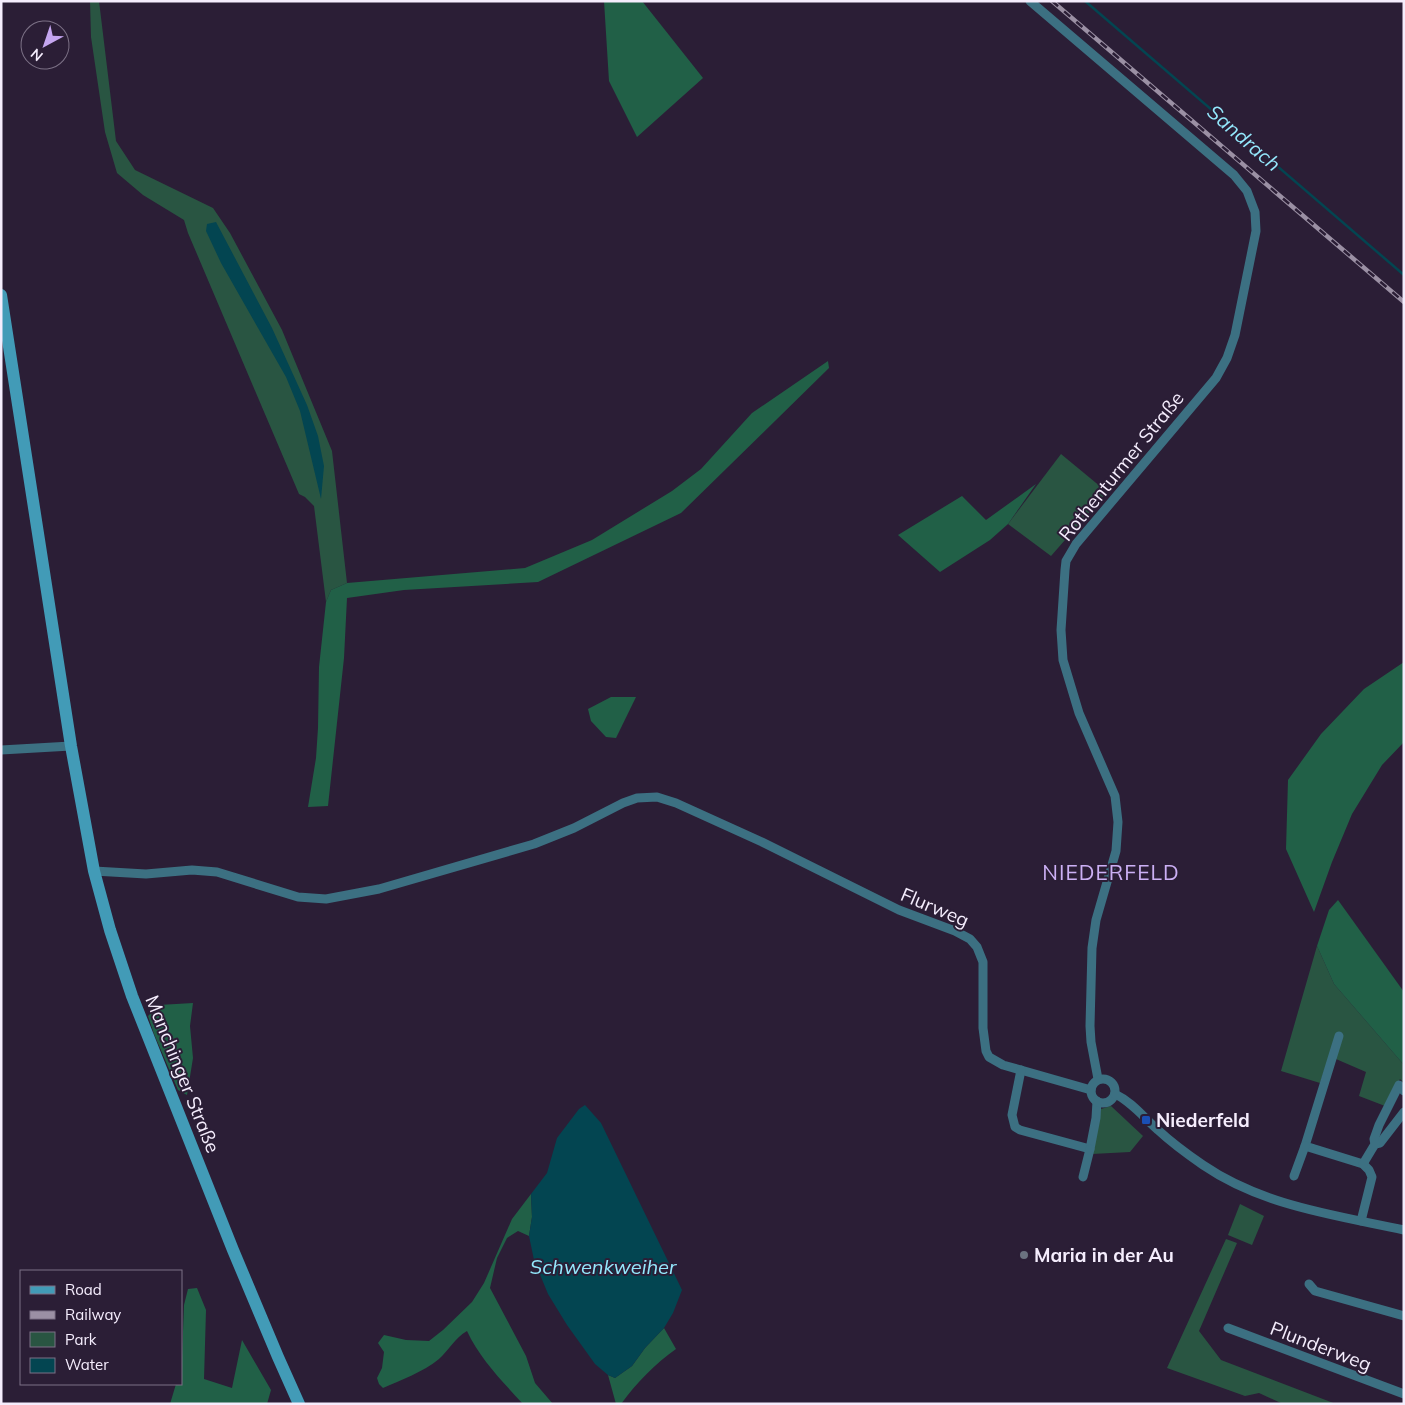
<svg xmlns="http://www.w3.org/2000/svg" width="1405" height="1405" font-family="Mulish,sans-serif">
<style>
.green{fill:#295542}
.forest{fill:#216047}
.water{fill:#034551}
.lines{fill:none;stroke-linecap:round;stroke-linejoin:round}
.stream{stroke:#034551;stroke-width:2.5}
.minor{stroke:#3c7082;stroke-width:9}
.secondary{stroke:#429bb7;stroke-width:12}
.rail-casing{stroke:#9b90a4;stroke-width:4.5}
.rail{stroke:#2b1e36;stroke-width:2.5;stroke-dasharray:8;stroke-linecap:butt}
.transit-dot{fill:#1a4fb4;stroke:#2b1e36;stroke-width:2}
.worship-dot{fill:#6b7280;stroke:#2b1e36;stroke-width:2}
.labels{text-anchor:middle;stroke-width:4;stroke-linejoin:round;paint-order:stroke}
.street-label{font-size:19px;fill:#f5edfd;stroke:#2b1e36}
.poi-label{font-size:19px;font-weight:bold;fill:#f5edfd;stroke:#2b1e36;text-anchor:start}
.water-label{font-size:20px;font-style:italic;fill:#94e8fc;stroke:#2b1e36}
.quarter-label{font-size:21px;letter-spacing:1px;fill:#ccb0f5;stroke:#2b1e36}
</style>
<rect width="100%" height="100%" fill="#2b1e36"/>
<g class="green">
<polygon points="90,1 99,1 116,141 135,170 213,208 230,233 282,330 332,451 347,583 331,590 326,602 314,506 305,497 299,494 188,233 184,220 143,195 117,173 105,132 91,37"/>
<polygon points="1061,454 1107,492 1051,556 1008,524"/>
<polygon points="1317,946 1334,984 1404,1065 1404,1083 1400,1079 1385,1106 1359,1096 1366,1072 1329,1056 1320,1083 1281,1071"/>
<polygon points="1111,1106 1143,1136 1130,1152 1092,1154 1101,1109"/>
<polygon points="1240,1204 1264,1216 1252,1245 1228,1235"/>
<polygon points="1226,1239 1237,1243 1199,1331 1221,1360 1336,1404 1283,1404 1259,1393 1245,1396 1167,1368"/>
</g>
<g class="forest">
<polygon points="604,1 642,1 703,78 637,137 609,81"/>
<polygon points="828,361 829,368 681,513 538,582 404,590 347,598 344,658 328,806 308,807 316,758 318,728 319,667 326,602 331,590 347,583 525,568 592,540 672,491 701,469 752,413"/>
<polygon points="1036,484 1008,524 990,540 940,572 898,535 962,496 986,520"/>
<polygon points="1404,662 1404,742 1382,765 1352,814 1332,862 1314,912 1286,849 1288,780 1321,734 1364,689"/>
<polygon points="611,697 636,697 616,738 606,737 591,721 588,709"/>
<polygon points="1338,900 1404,992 1404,1065 1334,984 1317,946 1329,910"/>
<polygon points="193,1003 190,1026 193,1058 187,1095 178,1090 154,1034 148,1016 159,1005"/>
<path d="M531,1194L532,1217L529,1236L518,1231L507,1238L497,1258L490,1288L526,1356L535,1383L553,1404H523C502,1381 480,1359 467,1331C455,1338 449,1350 439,1359C423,1372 401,1380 383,1388L379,1384L377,1378L382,1368L384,1352L378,1343L384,1335L406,1340L429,1341L443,1330L472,1302L484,1283L512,1219Z"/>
<polygon points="197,1288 206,1310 204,1379 232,1388 242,1340 271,1390 267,1404 170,1404 176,1384 181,1384 184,1305 188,1289"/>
<path d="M664,1328L676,1349C655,1364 637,1382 621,1404H616L608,1375L615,1378L632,1366L645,1348Z"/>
</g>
<g class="water">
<polygon points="216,222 272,328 307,405 318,436 324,466 321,499 300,411 286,377 221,263 206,231 207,224"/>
<polygon points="585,1105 601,1123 682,1290 673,1313 664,1328 645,1348 632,1366 615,1378 608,1375 595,1364 567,1325 548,1294 534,1260 529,1236 532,1217 531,1194 547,1173 557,1138 579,1109"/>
</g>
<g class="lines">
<polyline class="stream" points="1085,1 1404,275"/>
<g class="minor">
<polyline points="1030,1 1234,175 1247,191 1255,212 1256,231 1235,335 1227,358 1216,378 1076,544 1066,561 1065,570 1061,630 1063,660 1079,713 1115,796 1118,822 1116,851 1096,920 1092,948 1090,1026 1091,1042 1098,1079"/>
<polyline points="1,750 71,746"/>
<polyline points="94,871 146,874 192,870 217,872 298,897 326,899 379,889 534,844 574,828 623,803 637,798 657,797 676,803 762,842 899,910 955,931 970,939 977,947 983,962 983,1028 986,1051 989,1057 1003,1065 1091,1090"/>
<polyline points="1339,1036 1305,1146 1363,1164 1369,1170 1372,1177 1361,1221"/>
<polyline points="1021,1070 1012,1115 1015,1127 1020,1130 1090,1149 1096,1118 1097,1101"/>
<circle cx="1103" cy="1091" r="12"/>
<path d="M1115,1094C1132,1102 1144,1118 1158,1130C1172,1143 1187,1154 1203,1165C1263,1206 1335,1215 1404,1230"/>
<polyline points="1375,1144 1380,1143 1404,1112"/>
<polyline points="1363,1164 1375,1144 1374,1139 1379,1125 1399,1085 1404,1091"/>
<polyline points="1294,1176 1305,1146"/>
<polyline points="1083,1177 1090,1149"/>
<polyline points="1309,1284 1315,1291 1404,1316"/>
<polyline points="1228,1328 1404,1394"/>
</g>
<polyline class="secondary" points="1,295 71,746 94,871 110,930 132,996 233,1250 278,1357 299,1404"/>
<defs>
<polyline id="rail" points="1052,1 1404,302"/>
</defs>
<use href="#rail" class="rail-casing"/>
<use href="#rail" class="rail"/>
</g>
<rect class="transit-dot" x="1141" y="1115" width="10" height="10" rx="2.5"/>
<circle class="worship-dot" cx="1024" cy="1255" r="5"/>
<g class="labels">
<g class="street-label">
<text transform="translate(1121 466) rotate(-51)" y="7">Rothenturmer Straße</text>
<text transform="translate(935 907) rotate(23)" y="7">Flurweg</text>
<text transform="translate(183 1074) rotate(68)" y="7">Manchinger Straße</text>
<text transform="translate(1321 1346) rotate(21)" y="7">Plunderweg</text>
</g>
<g class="poi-label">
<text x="1156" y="1127">Niederfeld</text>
<text x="1034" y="1262">Maria in der Au</text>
</g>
<g class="water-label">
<text transform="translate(1244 138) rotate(41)" y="7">Sandrach</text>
<text x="603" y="1274">Schwenkweiher</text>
</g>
<g class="quarter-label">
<text x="1111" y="880">NIEDERFELD</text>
</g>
</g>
<rect width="1405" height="1405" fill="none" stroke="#f5edfd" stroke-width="5"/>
<rect x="20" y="1270" width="162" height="115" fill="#2b1e36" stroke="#7c7186"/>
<rect x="30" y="1286" width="25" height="8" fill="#429bb7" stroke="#7c7186"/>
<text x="65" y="1295" font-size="15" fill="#f5edfd">Road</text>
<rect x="30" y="1311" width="25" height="8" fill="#9b90a4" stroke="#7c7186"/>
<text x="65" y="1320" font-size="15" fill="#f5edfd">Railway</text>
<rect x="30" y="1332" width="25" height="15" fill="#295542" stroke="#7c7186"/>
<text x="65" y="1345" font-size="15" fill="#f5edfd">Park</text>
<rect x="30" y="1358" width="25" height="15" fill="#034551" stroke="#7c7186"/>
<text x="65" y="1370" font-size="15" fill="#f5edfd">Water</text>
<g transform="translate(45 45) rotate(220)"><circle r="24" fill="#2b1e36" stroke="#7c7186"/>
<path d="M0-4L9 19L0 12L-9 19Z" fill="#c5a6f0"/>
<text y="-8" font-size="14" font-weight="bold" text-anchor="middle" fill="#f5edfd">N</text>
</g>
</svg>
